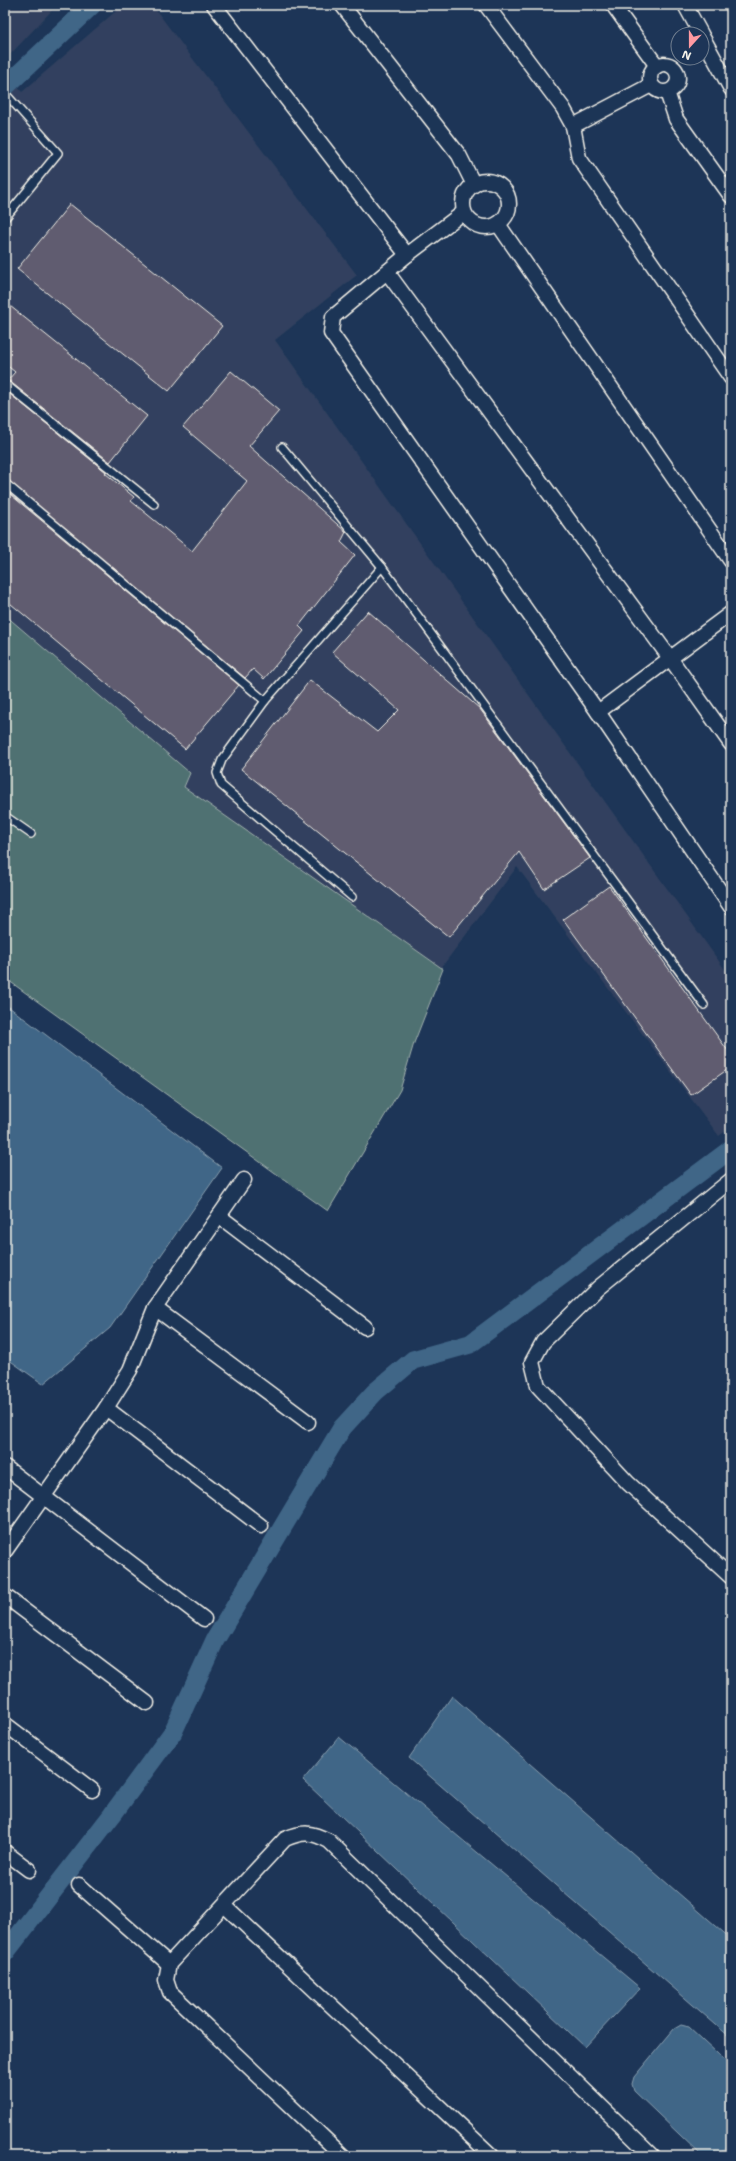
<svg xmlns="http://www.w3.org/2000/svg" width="736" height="2161" font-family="'Shantell Sans',sans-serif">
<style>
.built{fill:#31415e}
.green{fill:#4f7172;stroke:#a2b1ad}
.water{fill:#406687;stroke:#889eae}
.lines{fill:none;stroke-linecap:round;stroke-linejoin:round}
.canal{stroke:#406687;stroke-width:19}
.building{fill:#615c70;stroke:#f4f1e8}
.service-casing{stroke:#f4f1e8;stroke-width:10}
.minor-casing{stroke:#f4f1e8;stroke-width:17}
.service{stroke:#1d3557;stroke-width:7}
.minor{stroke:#1d3557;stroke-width:14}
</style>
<rect width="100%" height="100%" fill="#1d3557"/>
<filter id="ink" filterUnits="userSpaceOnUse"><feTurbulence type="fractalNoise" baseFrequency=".025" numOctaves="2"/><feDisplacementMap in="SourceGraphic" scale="8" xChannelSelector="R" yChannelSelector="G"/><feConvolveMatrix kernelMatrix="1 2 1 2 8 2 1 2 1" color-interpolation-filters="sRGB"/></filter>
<g filter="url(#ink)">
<g class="built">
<polygon points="5,5 57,5 5,60"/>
<polygon points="123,5 152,5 357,275 275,340 731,978 731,1127 719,1136 517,867 441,968 184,787 190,773 5,615 5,72 22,92"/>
</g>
<polygon class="green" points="5,615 190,773 184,787 443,969 414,1043 400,1090 328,1211 5,978"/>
<g class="water">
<polygon points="5,1004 222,1168 110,1328 43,1384 5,1357"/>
<polygon points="452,1696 731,1939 731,2038 409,1758"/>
<polygon points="339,1737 640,1988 585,2047 303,1780"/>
<polygon points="681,2025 689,2027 731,2066 731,2143 719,2156 702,2156 634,2091 632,2084 634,2077 674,2029"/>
</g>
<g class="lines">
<g class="canal">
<polyline points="5,87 92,5"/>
<polyline points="5,1953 112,1815 173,1732 215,1640 342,1428 375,1392 413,1360 470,1344 731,1149"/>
</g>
</g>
<g class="building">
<polygon points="70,204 222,326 169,391 17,269"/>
<polygon points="5,302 147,416 110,462 8,380 15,372 5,364"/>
<polygon points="231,371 279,411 249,446 346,532 341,542 355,555 299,626 304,631 264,679 253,669 245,678 5,478 5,390 106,472 105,473 134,497 131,501 192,551 247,481 183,427"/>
<polygon points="5,490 239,685 185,749 5,599"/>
<polygon points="368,611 480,709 590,858 544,889 519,852 449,937 241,769 310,680 377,732 399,710 332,652"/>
<polygon points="609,886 731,1055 731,1067 691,1095 563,919"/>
</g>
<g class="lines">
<defs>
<g id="service">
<polyline points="5,93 58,153 5,218"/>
<polyline points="5,384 154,504"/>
<polyline points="282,447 382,567 704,1005"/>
<polyline points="5,483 265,701"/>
<polyline points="5,816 31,834"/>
<polyline points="352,897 221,785 217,773 222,760 265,701 382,567"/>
</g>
<g id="minor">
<polyline points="214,5 407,255"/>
<polyline points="342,5 459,155 474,185"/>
<polyline points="486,5 563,108 573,126 579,158 731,378"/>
<polyline points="613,5 657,66"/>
<polyline points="685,5 701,34"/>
<polyline points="702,36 731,89"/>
<circle cx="664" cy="78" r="14"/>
<polyline points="667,92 676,119 731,196"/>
<polyline points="573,126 651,85"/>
<circle cx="486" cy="204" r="23"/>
<polyline points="464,212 407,255 333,317 331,333 598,712 731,907"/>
<polyline points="498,224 731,561"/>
<polyline points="387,272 670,658 731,744"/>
<polyline points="598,712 731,613"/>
<polyline points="731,1180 598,1288 543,1342 532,1362 538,1386 628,1483 731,1577"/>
<polyline points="219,1216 365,1327"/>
<polyline points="155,1308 308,1422"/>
<polyline points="106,1408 261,1526"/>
<polyline points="5,1467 204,1619"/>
<polyline points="5,1551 106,1408 130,1370 155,1308 244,1180"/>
<polyline points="5,1596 147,1703"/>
<polyline points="5,1724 92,1790"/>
<polyline points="5,1852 29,1870"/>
<polyline points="79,1885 169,1964"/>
<polyline points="225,1906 492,2156"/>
<path d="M343,2156L170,1992L166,1980L169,1964L285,1839C304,1831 311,1832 329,1841L652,2156"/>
</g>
</defs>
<use href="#service" class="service-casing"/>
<use href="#minor" class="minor-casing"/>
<use href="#service" class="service"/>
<use href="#minor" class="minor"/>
</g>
</g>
<rect width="736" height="2161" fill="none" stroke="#1d3557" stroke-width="20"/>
<rect x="10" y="10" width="716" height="2141" fill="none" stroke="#f4f1e8" stroke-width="1.5" filter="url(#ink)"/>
<g transform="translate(690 46) rotate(201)"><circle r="19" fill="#1d3557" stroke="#738091"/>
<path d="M0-3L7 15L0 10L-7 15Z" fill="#ff9aa2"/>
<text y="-6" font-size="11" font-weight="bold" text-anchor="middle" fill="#f4f1e8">N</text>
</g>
</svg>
